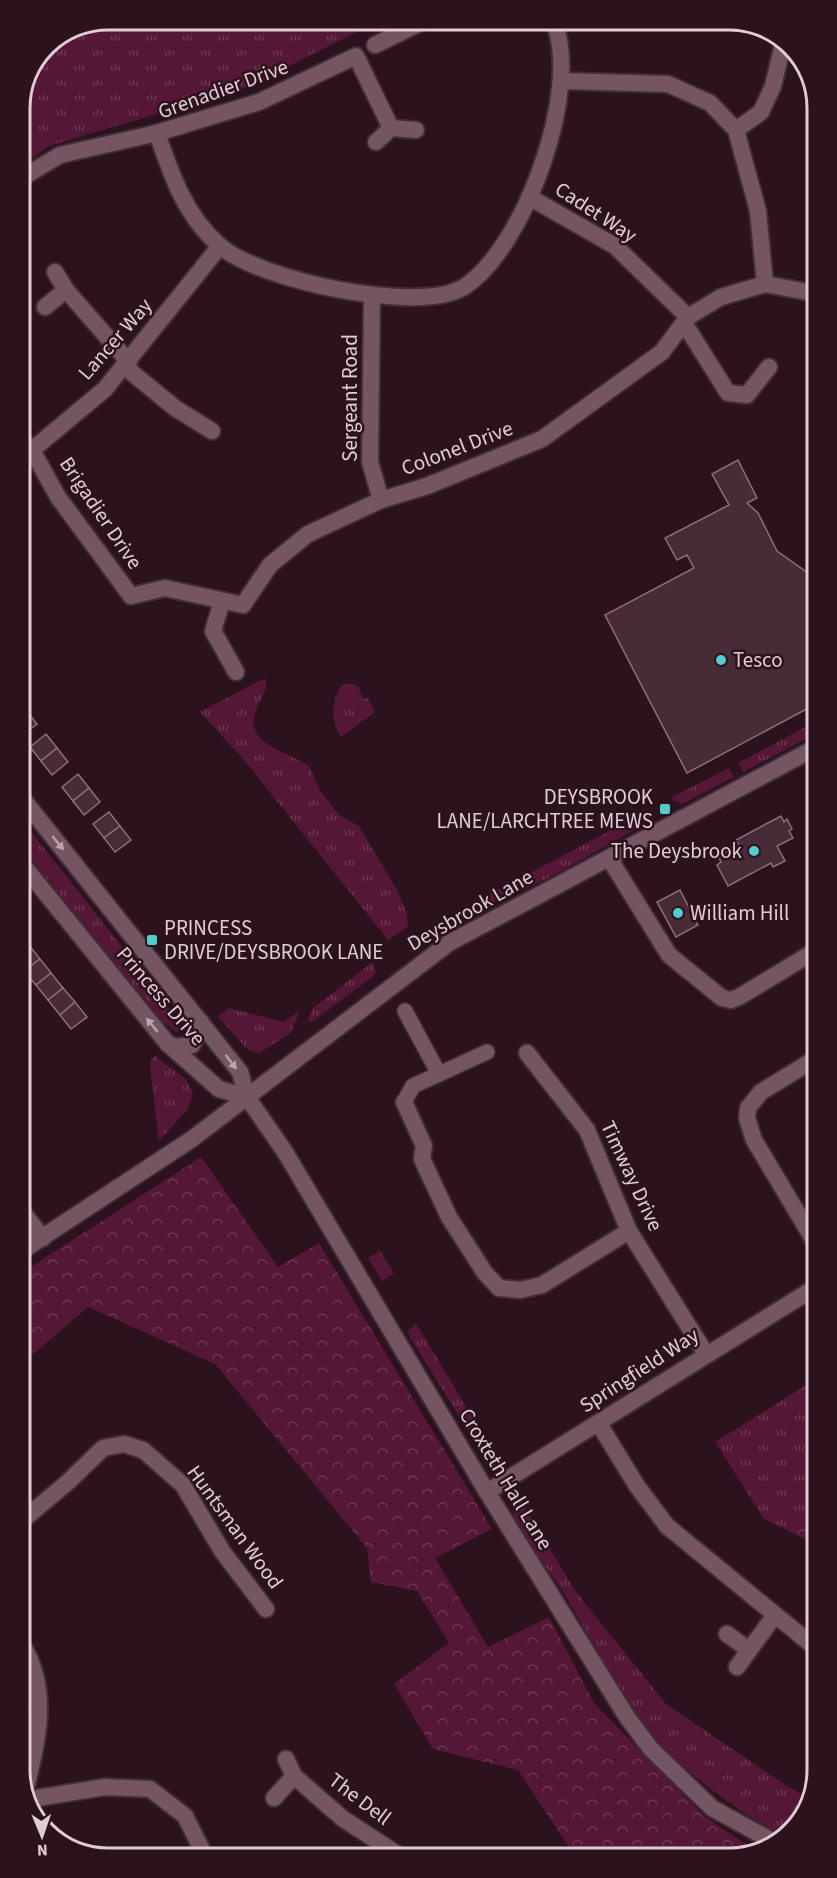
<svg xmlns="http://www.w3.org/2000/svg" width="837" height="1878" font-family="'Source Sans 3',sans-serif">
<style>
.grass{fill:url(#grass-tufts)}
.forest{fill:url(#forest-crowns)}
.building{fill:#472b37;stroke:#8f6e7b;stroke-width:1.5}
.lines{fill:none;stroke-linecap:round;stroke-linejoin:round}
.pedestrian-casing{stroke:#3f2e35;stroke-width:18}
.minor-casing{stroke:#3f2e35;stroke-width:20}
.tertiary-casing{stroke:#3f2e35;stroke-width:20}
.pedestrian{stroke:#745561;stroke-width:15}
.minor{stroke:#745561;stroke-width:16}
.tertiary{stroke:#745561;stroke-width:16}
.oneway{fill:#baa3ac}
.poi-dot{fill:#52cdcd;stroke:#2b121d;stroke-width:2}
.labels{text-anchor:middle;stroke-width:5;stroke-linejoin:round;paint-order:stroke}
.street-label{font-size:21px;fill:#e0cdd4;stroke:#2b121d}
.poi-label{font-size:21px;fill:#e0cdd4;stroke:#2b121d;text-anchor:start}
.rim{fill:none;stroke:#e0cdd4;stroke-width:3}
</style>
<defs>
<pattern id="grass-tufts" width="24" height="20" patternUnits="userSpaceOnUse" patternTransform="scale(1.5)"><rect width="24" height="20" fill="#541735"/><path d="M3 7l-1-3M5 7V3M7 7l1-3M15 17l-1-3M17 17v-4M19 17l1-3" fill="none" stroke="#6c3851"/></pattern>
<pattern id="forest-crowns" width="20" height="18" patternUnits="userSpaceOnUse" patternTransform="scale(1.5)"><rect width="20" height="18" fill="#541735"/><path d="M2 6a3 3 0 1 1 6 0M12 15a3 3 0 1 1 6 0" fill="none" stroke="#6c3851"/></pattern>
</defs>
<rect width="100%" height="100%" fill="#2b121d"/>
<g class="grass">
<polygon points="108,20 381,20 247,87 49,146 20,167 20,102 46,45"/>
<path d="M265,678C269,691 261,696 257,708C240,746 291,751 310,767L319,789L339,815L359,826L397,890L407,914L408,927L388,940L244,760L200,712Z"/>
<path d="M350,684L358,686L363,699L368,698L375,712L341,737C331,723 331,699 342,685Z"/>
<polygon points="815,722 815,734 743,772 738,763"/>
<polygon points="729,768 734,777 680,805 678,801 674,801 672,797"/>
<path d="M647,811L652,820C609,843 516,903 471,906L473,903Z"/>
<polygon points="22,820 161,996 183,1030 176,1032 159,1019 22,848"/>
<polygon points="373,962 376,972 372,977 312,1022 308,1020 313,1008"/>
<polygon points="229,1008 284,1022 300,1010 291,1033 259,1053 248,1050 218,1017"/>
<polygon points="155,1056 186,1079 193,1094 187,1110 159,1141 150,1068 151,1060"/>
<polygon points="380,1251 394,1273 382,1281 368,1258"/>
<polygon points="416,1323 490,1447 497,1465 492,1469 409,1336 408,1331"/>
<polygon points="816,1379 817,1493 806,1519 787,1530 764,1519 715,1442"/>
<path d="M519,1498L576,1592L666,1704L787,1786L808,1797L799,1824L783,1836C742,1814 698,1782 665,1749C621,1705 595,1644 563,1592C549,1569 525,1543 515,1519C512,1511 514,1504 519,1498Z"/>
</g>
<g class="forest">
<polygon points="201,1157 278,1267 319,1243 492,1529 435,1558 488,1647 549,1617 594,1703 704,1816 759,1853 574,1855 518,1770 433,1749 394,1684 449,1643 417,1591 371,1582 367,1548 215,1364 88,1307 23,1363 23,1272"/>
<polygon points="807,1516 817,1520 817,1546 787,1530"/>
</g>
<g class="building">
<polygon points="738,460 757,498 747,503 758,513 777,551 808,573 814,584 814,705 687,773 605,615 694,568 687,555 677,560 665,538 729,505 712,474"/>
<polygon points="26,710 37,724 21,736 21,713"/>
<polygon points="46,734 57,748 41,761 30,747"/>
<polygon points="57,748 68,762 52,775 41,761"/>
<polygon points="78,774 89,788 73,801 62,787"/>
<polygon points="89,788 100,802 84,815 73,801"/>
<polygon points="109,812 120,826 104,838 93,824"/>
<polygon points="781,816 784,822 787,819 792,829 789,831 793,838 777,846 785,861 773,867 771,863 728,886 717,865 721,862 718,856 739,845 736,840"/>
<polygon points="120,826 131,840 115,852 104,838"/>
<polygon points="680,890 698,925 676,937 657,902"/>
<polygon points="28,944 40,959 24,971 22,949"/>
<polygon points="40,959 51,973 36,985 24,971"/>
<polygon points="51,973 63,988 48,1000 36,985"/>
<polygon points="63,988 75,1002 60,1015 48,1000"/>
<polygon points="75,1002 87,1017 71,1029 60,1015"/>
</g>
<g class="lines">
<defs>
<g id="pedestrian">
<polyline points="405,1011 439,1074"/>
<polyline points="404,1102 413,1086 487,1052"/>
</g>
<g id="minor">
<polyline points="375,45 426,20"/>
<polyline points="562,81 668,84 710,103 736,130 758,211 765,284"/>
<polyline points="736,130 761,112 773,86 784,40"/>
<path d="M157,133C171,174 185,216 220,246C259,280 419,315 464,287C525,248 583,86 553,20"/>
<polyline points="376,142 391,128 416,130"/>
<polyline points="20,179 60,155 157,133 259,102 356,56 391,128"/>
<polyline points="529,197 615,246 688,317"/>
<polyline points="55,272 66,290 129,362"/>
<polyline points="372,295 370,462 381,500"/>
<polyline points="45,307 66,290"/>
<polyline points="684,323 728,393 747,395 769,367"/>
<polyline points="125,367 175,408 212,431"/>
<polyline points="21,439 32,450 58,497 131,596 165,588 243,605 270,565 308,534 381,500 427,486 542,439 662,352 688,317 721,297 765,284 813,293"/>
<polyline points="32,450 105,389 220,246"/>
<polyline points="222,601 213,631 236,672"/>
<polyline points="609,858 669,955 722,998 731,1000 739,997 815,951"/>
<polyline points="527,1053 587,1130 629,1231 706,1354"/>
<polyline points="815,1059 761,1092 748,1108 747,1118 754,1140 816,1244"/>
<polyline points="247,1097 449,943 815,748"/>
<polyline points="404,1102 424,1146 422,1159 449,1217 485,1273 499,1288 520,1290 542,1285 629,1231"/>
<polyline points="23,1213 43,1238"/>
<polyline points="599,1424 637,1486 667,1526 817,1649"/>
<polyline points="487,1492 816,1287"/>
<polyline points="24,1519 68,1482 103,1448 124,1444 143,1450 183,1485 222,1551 266,1609"/>
<polyline points="727,1634 749,1650"/>
<path d="M24,1648C51,1694 36,1748 24,1795"/>
<polyline points="737,1667 775,1615"/>
<polyline points="286,1759 294,1776 342,1818 400,1856"/>
<polyline points="274,1798 294,1776"/>
<polyline points="25,1800 105,1787 150,1789 185,1816 201,1848 201,1858"/>
</g>
<g id="tertiary">
<polyline points="22,798 240,1072 247,1097 285,1152 487,1492 627,1717 651,1749 712,1808 774,1842"/>
<polyline points="22,864 168,1044 219,1089 247,1097"/>
<polyline points="168,1044 176,1047 192,1045 200,1031 201,1022"/>
<polyline points="23,1250 192,1139 247,1097"/>
</g>
</defs>
<use href="#pedestrian" class="pedestrian-casing"/>
<use href="#minor" class="minor-casing"/>
<use href="#tertiary" class="tertiary-casing"/>
<use href="#pedestrian" class="pedestrian"/>
<use href="#minor" class="minor"/>
<use href="#tertiary" class="tertiary"/>
</g>
<defs><path id="oneway-solid" d="M-6-.8H1V-3.2L6.5 0L1 3.2V.8H-6Z" transform="scale(1.5)"/></defs>
<g class="oneway">
<use href="#oneway-solid" transform="translate(58 843) rotate(51)"/>
<use href="#oneway-solid" transform="translate(152 1025) rotate(-129)"/>
<use href="#oneway-solid" transform="translate(231 1062) rotate(53)"/>
</g>
<g class="poi-dot">
<circle cx="721" cy="660" r="6"/>
<rect x="659" y="803" width="12" height="12" rx="3"/>
<circle cx="754" cy="851" r="6"/>
<circle cx="678" cy="913" r="6"/>
<rect x="146" y="934" width="12" height="12" rx="3"/>
</g>
<g class="labels">
<g class="street-label">
<text transform="translate(223 89) rotate(-20)" y="7">Grenadier Drive</text>
<text transform="translate(596 212) rotate(33)" y="7">Cadet Way</text>
<text transform="translate(115 339) rotate(-49)" y="7">Lancer Way</text>
<text transform="translate(350 398) rotate(-90)" y="7">Sergeant Road</text>
<text transform="translate(457 448) rotate(-21)" y="7">Colonel Drive</text>
<text transform="translate(101 513) rotate(56)" y="7">Brigadier Drive</text>
<text transform="translate(470 910) rotate(-30)" y="7">Deysbrook Lane</text>
<text transform="translate(161 996) rotate(49)" y="7">Princess Drive</text>
<text transform="translate(632 1176) rotate(65)" y="7">Timway Drive</text>
<text transform="translate(639 1370) rotate(-33)" y="7">Springfield Way</text>
<text transform="translate(506 1479) rotate(59)" y="7">Croxteth Hall Lane</text>
<text transform="translate(235 1527) rotate(54)" y="7">Huntsman Wood</text>
<text transform="translate(360 1799) rotate(37)" y="7">The Dell</text>
</g>
<g class="poi-label">
<text x="733" y="667">Tesco</text>
<text x="653" y="804" text-anchor="end">DEYSBROOK<tspan x="653" dy="24">LANE/LARCHTREE MEWS</tspan></text>
<text x="742" y="858" text-anchor="end">The Deysbrook</text>
<text x="690" y="920">William Hill</text>
<text x="164" y="935">PRINCESS<tspan x="164" dy="24">DRIVE/DEYSBROOK LANE</tspan></text>
</g>
</g>
<path d="M0 0H837V1878H0ZM108 30H729A78 78 0 0 1 807 108V1770A78 78 0 0 1 729 1848H108A78 78 0 0 1 30 1770V108A78 78 0 0 1 108 30Z" fill="#2b121d" fill-rule="evenodd"/>
<path class="rim" d="M108 30H729A78 78 0 0 1 807 108V1770A78 78 0 0 1 729 1848H108A78 78 0 0 1 30 1770V108A78 78 0 0 1 108 30Z"/>
<g transform="translate(42 1836) rotate(178)" stroke="#2b121d" stroke-width="4.5" paint-order="stroke">
<path d="M0-4.5L10 22L0 15L-10 22Z" fill="#e0cdd4"/>
<text y="-9" font-size="16" font-weight="bold" text-anchor="middle" fill="#e0cdd4">N</text>
</g>
</svg>
